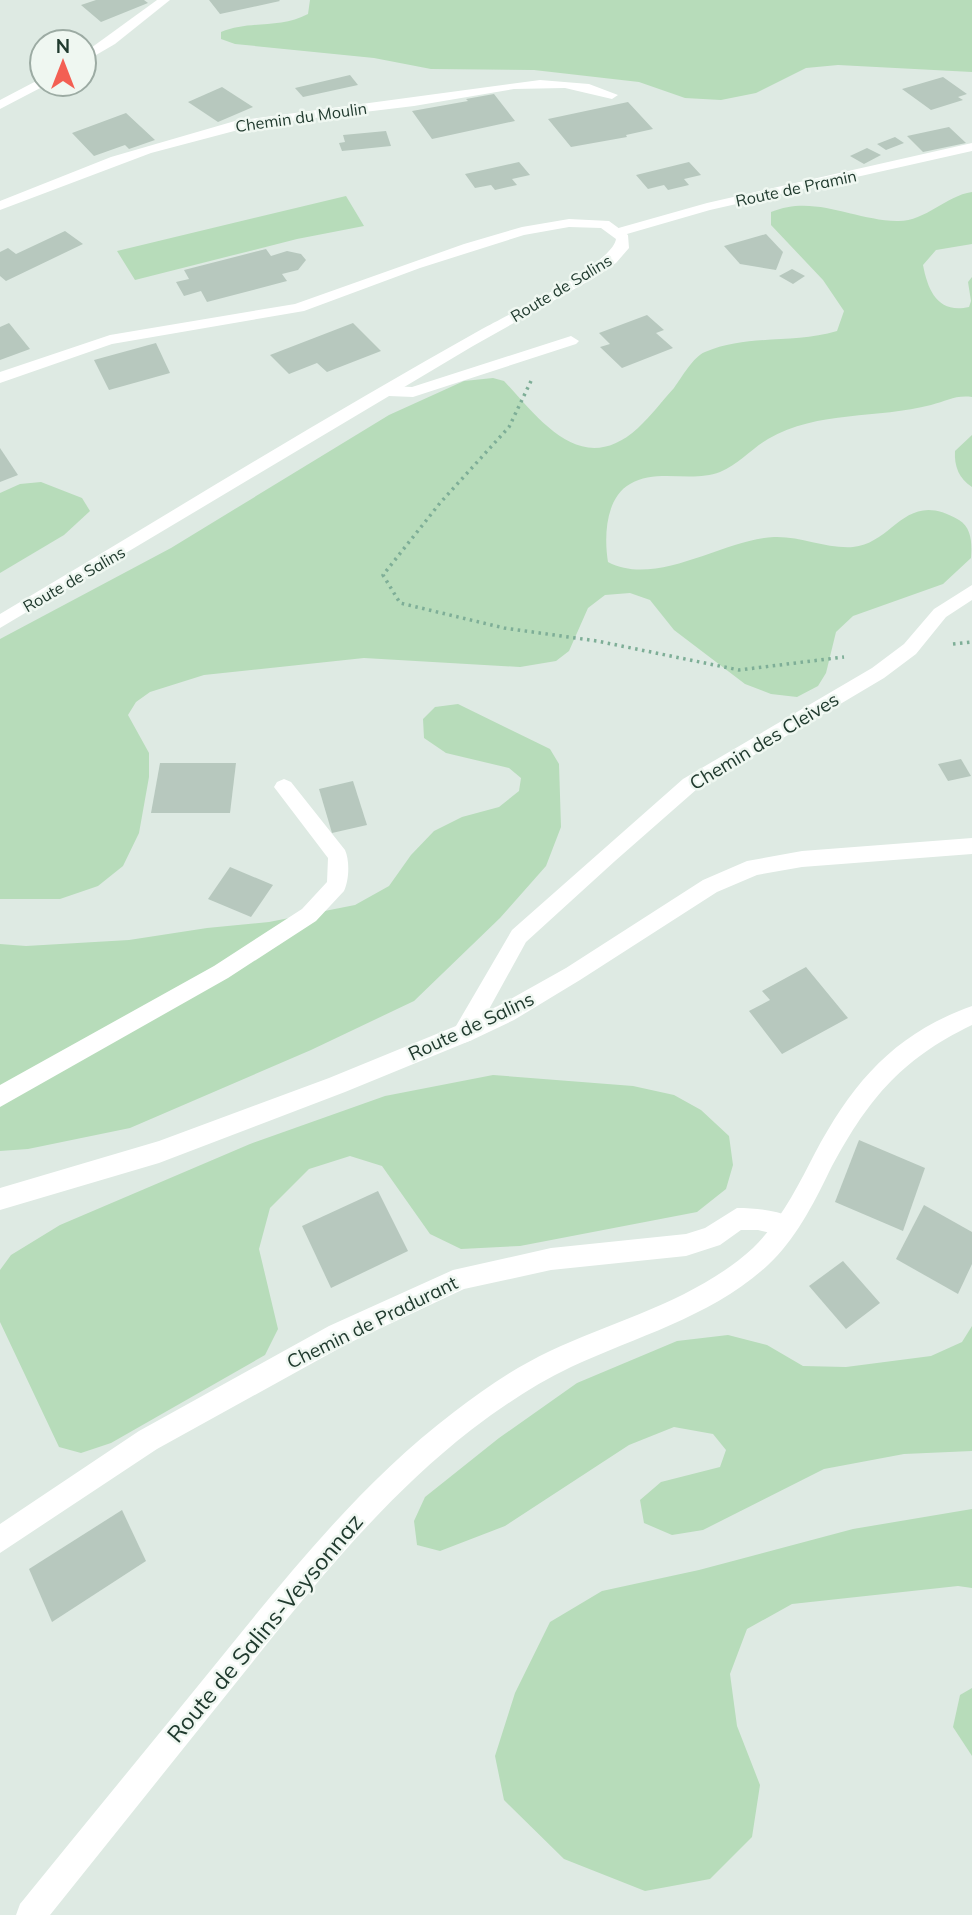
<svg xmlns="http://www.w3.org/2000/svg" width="972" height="1915" font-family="Mulish,sans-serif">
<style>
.green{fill:#b7dcba}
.building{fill:#b7c8be}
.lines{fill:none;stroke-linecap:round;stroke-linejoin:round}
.path{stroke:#7eae97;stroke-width:3.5;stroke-dasharray:2.5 4.5;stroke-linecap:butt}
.service{fill:#fff;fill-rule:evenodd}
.minor{fill:#fff;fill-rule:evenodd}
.tertiary{fill:#fff;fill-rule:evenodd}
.labels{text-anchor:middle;stroke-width:5;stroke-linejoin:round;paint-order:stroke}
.far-street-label{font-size:16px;fill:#203a2e;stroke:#eff7f1}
.street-label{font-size:19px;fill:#203a2e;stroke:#eff7f1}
.near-street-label{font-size:23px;fill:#203a2e;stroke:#eff7f1}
</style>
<rect width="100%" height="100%" fill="#deeae3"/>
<g class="green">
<path d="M310,0H972V72L838,65L806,68L756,93L721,100L685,98L639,82L534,70L431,69L374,58L235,44L221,39V32C250,20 280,29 308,14Z"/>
<path d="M972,192V244L936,250L923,265C928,291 938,314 969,307L971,301L968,282L972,277V397C955,395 947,401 931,405C878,419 818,410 768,439C751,449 739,464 720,472C692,483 656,468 630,484C605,498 604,538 608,562C657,588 723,539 774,537C801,536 827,549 853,547C895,543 905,488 959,520C972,528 972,544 971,558L943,584L853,616L836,632L826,673L818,686L797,697L771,694L745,684L674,630L650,600L630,593L605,595L588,608L569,651L556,661L520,667L364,658L204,675L150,692L136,702L128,715L149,753V777L139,833L123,866L98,886L60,899H0V639L171,548L389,415L464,381L493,378L504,381C541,421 582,479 638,428C651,416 662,401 674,388C682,377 693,357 705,352C747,334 793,344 837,331L844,311L823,280L771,225V212C814,194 853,220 897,221C925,222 945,196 972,192Z"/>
<polygon points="346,196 364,226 297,239 135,280 117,251"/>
<path d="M972,435V487C959,479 954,466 955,451Z"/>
<polygon points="41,482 82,498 90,511 64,535 0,573 0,493 20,484"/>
<polygon points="458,704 550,749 559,764 561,827 546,866 500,918 414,1001 311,1050 130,1128 28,1149 0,1151 0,944 26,946 129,940 207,928 269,922 355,905 389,886 411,855 434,831 462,817 499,807 519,791 521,778 509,768 446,753 424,738 423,719 435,707"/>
<polygon points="493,1075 633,1086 674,1095 701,1110 729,1136 733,1165 726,1189 697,1212 520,1246 461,1249 430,1234 382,1166 350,1156 309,1169 270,1208 259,1249 278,1329 265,1355 111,1443 81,1453 59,1447 0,1322 0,1270 11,1255 60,1225 250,1144 385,1096"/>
<polygon points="972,1326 972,1451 904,1454 824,1469 703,1530 672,1535 644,1523 640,1500 661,1482 720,1467 726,1450 713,1434 674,1427 629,1445 505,1526 440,1551 417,1545 414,1521 425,1497 499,1438 577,1383 677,1341 728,1335 767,1345 803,1366 846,1367 931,1356 962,1342"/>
<polygon points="972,1509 972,1588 958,1586 792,1604 747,1629 730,1674 737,1726 760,1785 752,1837 710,1879 645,1891 564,1859 504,1800 495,1756 515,1693 550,1622 602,1591 699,1570 853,1529"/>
<polygon points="972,1688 972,1756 953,1727 960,1695"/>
</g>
<g class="building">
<polygon points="96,0 144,0 148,3 101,22 81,5"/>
<polygon points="209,0 279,0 280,1 220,14"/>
<polygon points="350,75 358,85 303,97 295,88"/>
<polygon points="943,77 967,94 958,97 963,100 931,110 902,89"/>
<polygon points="222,87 253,107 218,122 188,102"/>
<polygon points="494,94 515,121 432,139 412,111 468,101 466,99"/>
<polygon points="628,102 653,129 626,135 627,137 571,147 548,119"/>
<polygon points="126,113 155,140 129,149 125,145 94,156 72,133"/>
<polygon points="949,127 966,143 923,152 907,136"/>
<polygon points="386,131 391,146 342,151 339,143 345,142 343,135"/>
<polygon points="895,137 904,143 886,150 877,144"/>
<polygon points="867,148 881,155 864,164 850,156"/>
<polygon points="519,162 530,175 512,179 517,185 495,190 491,185 475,188 465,174"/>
<polygon points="689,162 701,175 684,179 689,185 668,190 664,185 648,189 636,175"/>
<polygon points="65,231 83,244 6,281 0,276 0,252 8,248 16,254"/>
<polygon points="766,234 783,252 776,270 740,264 724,246"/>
<polygon points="266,249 271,256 287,251 301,254 306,260 298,270 282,274 287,281 207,302 201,291 184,296 176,282 189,279 184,270"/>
<polygon points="792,269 805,276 793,284 779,276"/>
<polygon points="647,315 664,330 656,333 673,348 622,368 600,347 610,344 599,333"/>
<polygon points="9,323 30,349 0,360 0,327"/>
<polygon points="353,323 381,351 327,372 317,363 289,374 270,355"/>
<polygon points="156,343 170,373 109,390 94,360"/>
<polygon points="0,448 18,475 0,482"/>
<polygon points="961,759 971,776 948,781 938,764"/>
<polygon points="160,763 236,763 230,813 151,813"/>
<polygon points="353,781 367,825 332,833 319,789"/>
<polygon points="230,867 273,885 251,917 208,899"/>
<polygon points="806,967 848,1018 782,1054 749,1011 770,1000 762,991"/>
<polygon points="859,1140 925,1168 903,1231 835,1202"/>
<polygon points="378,1191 408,1251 331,1288 302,1226"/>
<polygon points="924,1205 972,1232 972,1264 958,1294 896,1259"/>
<polygon points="843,1261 880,1303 846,1329 809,1286"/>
<polygon points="122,1510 146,1561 52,1622 29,1569"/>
</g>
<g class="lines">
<g class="path">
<polyline points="531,381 509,427 440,503 383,575 400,603 504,628 597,641 739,670 844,657"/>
<polyline points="953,644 972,642"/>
</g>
<g class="service">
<polygon points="157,0 170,0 115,44 84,62 84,53"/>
<polygon points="42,78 42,84 46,85 0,109 0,100"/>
<polygon points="540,80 589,84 618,95 612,99 565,88 514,89 414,106 257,125 151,153 0,210 0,201 111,157 235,121"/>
<polygon points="571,336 579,341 576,344 413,397 389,396 381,391 389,386 412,387"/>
<polygon points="972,585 972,600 946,617 916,654 884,678 697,789 615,861 526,942 472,1040 464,1043 456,1040 453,1033 456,1026 512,930 683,779 872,668 904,644 934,609"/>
<path d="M284,779L291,782L345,850C350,861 349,881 344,891L316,921L228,978L0,1107V1085L214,966L302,909L327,882L328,858L274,787L277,782Z"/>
</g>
<g class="minor">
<polygon points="972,143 972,151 710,210 620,236 613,232 615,229 707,203"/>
<path d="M737,1208C756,1208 774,1210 792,1217L796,1225L792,1233L784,1236L758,1230H741L720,1245L686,1256L551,1270L464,1289L347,1344L157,1449L0,1553V1524L139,1431L329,1326L453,1270L551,1248L686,1234L705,1228Z"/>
</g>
<g class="tertiary">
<path d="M569,219L609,221L628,235L629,248L616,263L594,278L473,346L0,628V614C160,519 319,420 482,329C507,315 613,264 616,239L601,228L569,227L524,235L420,268L304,311L112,344L0,383V372L110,335L295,304L464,244L522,227Z"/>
<polygon points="972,838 972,854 802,867 757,875 717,892 580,980 514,1020 472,1040 345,1092 159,1163 0,1210 0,1188 159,1141 329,1078 456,1026 498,1006 566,968 703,880 747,861 802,851"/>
<path d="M972,1006V1025C899,1060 866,1102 829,1172C813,1205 795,1240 768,1265C713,1316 638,1336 571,1367C535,1384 503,1406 471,1430C381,1500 310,1590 239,1679C176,1758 113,1836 50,1915H16L20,1904C86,1823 153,1741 219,1660C291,1571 363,1481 454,1412C484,1389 516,1367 550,1351C619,1319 696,1300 753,1248C780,1222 798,1186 815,1153C853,1082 894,1034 972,1006Z"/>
</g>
</g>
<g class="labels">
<g class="far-street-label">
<text transform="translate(301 117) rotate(-8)" y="6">Chemin du Moulin</text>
<text transform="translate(796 188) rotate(-12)" y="6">Route de Pramin</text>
<text transform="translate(561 288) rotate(-31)" y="6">Route de Salins</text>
<text transform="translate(74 579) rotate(-30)" y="6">Route de Salins</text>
</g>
<g class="street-label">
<text transform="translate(764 741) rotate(-31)" y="7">Chemin des Cleives</text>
<text transform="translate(471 1026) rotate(-25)" y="7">Route de Salins</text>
<text transform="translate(372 1322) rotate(-26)" y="7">Chemin de Pradurant</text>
</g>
<g class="near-street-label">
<text transform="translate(265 1628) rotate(-50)" y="8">Route de Salins-Veysonnaz</text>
</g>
</g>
<g transform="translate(63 63)"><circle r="33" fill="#eff7f1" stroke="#9caba3" stroke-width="2"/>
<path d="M0-5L12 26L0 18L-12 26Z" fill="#f35f53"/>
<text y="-10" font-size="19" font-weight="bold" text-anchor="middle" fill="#203a2e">N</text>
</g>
</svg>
